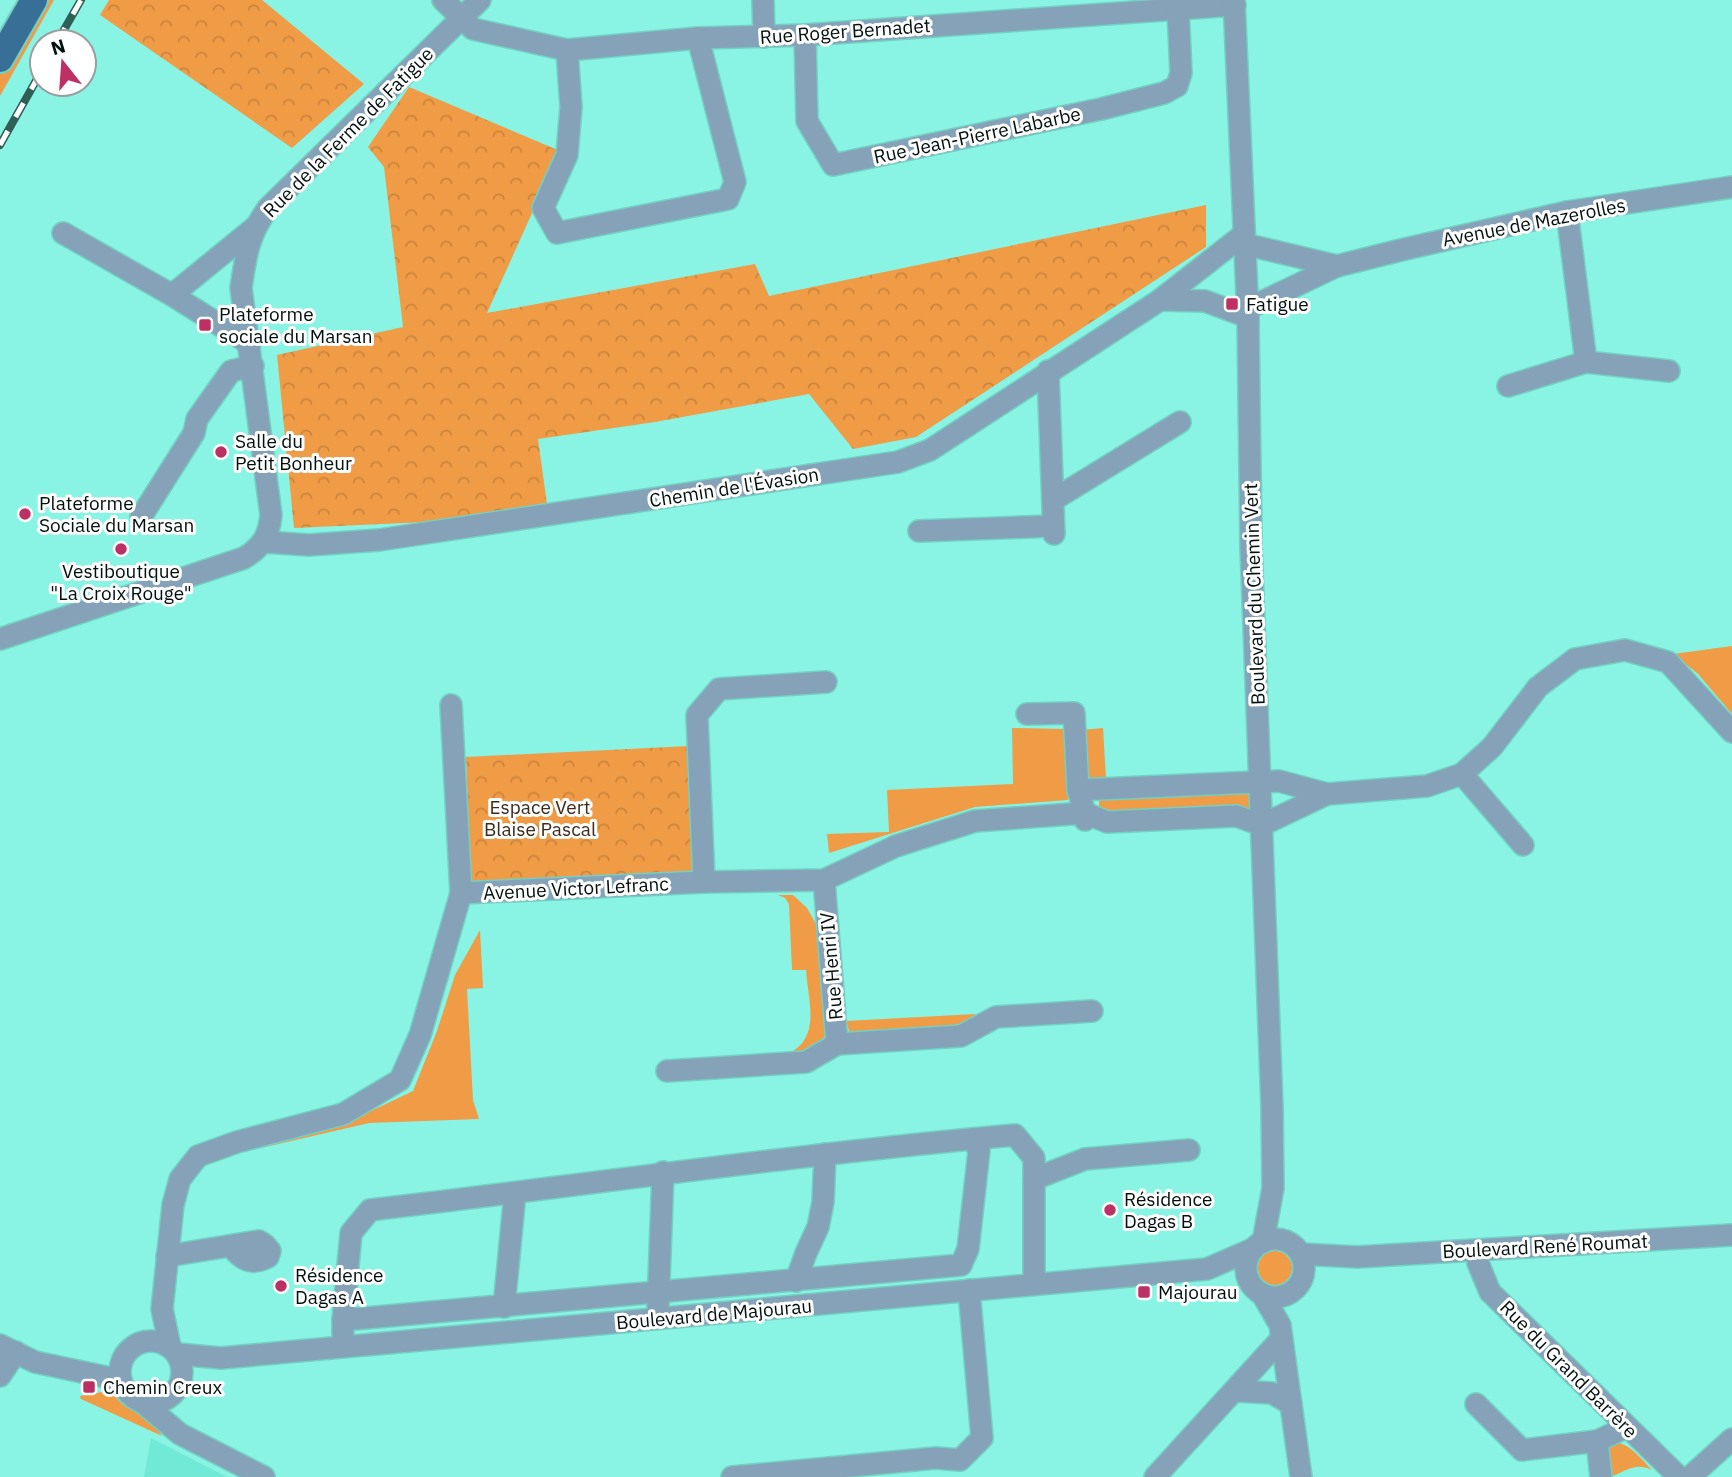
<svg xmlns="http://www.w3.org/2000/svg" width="1732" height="1477" font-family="'IBM Plex Sans',sans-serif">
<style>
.built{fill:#70e9d7}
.grass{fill:#f09b45}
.forest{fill:url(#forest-crowns)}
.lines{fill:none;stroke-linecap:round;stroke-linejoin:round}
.minor-casing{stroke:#73d0c2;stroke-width:24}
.major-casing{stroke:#73d0c2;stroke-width:30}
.minor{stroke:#85a2b9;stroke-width:21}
.major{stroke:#376f97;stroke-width:26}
.rail-casing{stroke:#305f58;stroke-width:8}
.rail{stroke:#fff;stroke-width:5;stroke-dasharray:16;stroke-linecap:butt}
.poi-dot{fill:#bc3065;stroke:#fff;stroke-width:2.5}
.labels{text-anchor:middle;stroke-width:6;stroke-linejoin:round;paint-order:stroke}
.street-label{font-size:19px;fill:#00100d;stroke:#fff}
.poi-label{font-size:19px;fill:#00100d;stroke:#fff;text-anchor:start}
.park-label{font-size:19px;fill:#3d2a19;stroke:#fff}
</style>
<defs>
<pattern id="forest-crowns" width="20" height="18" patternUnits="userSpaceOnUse" patternTransform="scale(1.75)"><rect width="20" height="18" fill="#f09b45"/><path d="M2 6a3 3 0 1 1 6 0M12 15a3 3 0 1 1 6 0" fill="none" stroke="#cc843b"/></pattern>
</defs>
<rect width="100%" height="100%" fill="#89f4e4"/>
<polygon class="built" points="151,1438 227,1477 144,1477"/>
<g class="grass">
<polygon points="43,0 54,0 0,96 0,74"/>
<polygon points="1732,646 1732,714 1698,674 1673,654"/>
<polygon points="1012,728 1066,729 1068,800 975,807 829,853 827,834 889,832 887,790 1013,784"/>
<polygon points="1103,728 1106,779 1086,783 1082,730"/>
<polygon points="1246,791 1252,799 1253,814 1099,811 1099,797"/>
<path d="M778,895H793L807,908L823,937L828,1019L824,1039L817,1047L807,1054H787C822,1039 808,1001 806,970H792L789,904L785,898Z"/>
<polygon points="480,930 483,988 467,989 473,1100 479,1119 369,1123 257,1149 350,1121 413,1091 437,1031 455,975"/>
<polygon points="976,1014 971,1024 950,1031 857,1037 849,1031 846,1021"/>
<circle cx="1275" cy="1268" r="17"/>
<path d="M108,1391C113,1394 117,1399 121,1403C137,1415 151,1416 162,1436L81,1399L80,1396Z"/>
<path d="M1617,1442C1632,1446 1641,1459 1652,1470C1634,1461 1624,1473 1609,1477L1608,1454L1611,1445Z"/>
</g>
<g class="forest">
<polygon points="109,0 262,0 364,84 292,148 100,15"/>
<polygon points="409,87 560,151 487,313 755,264 769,296 1206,205 1206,247 916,437 853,449 809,394 655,422 538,439 547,504 426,522 294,528 277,355 403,327 384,167 368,147"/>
<polygon points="689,746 695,871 471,888 466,757"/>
</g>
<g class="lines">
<defs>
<g id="minor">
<polyline points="443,0 473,29 567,50 698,38 805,35 1235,5"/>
<polyline points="763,0 764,37"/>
<polyline points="1234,0 1248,317 1251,546 1272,1107 1273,1188 1263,1242"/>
<polyline points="805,35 807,121 833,165 1101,109 1164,93 1177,86 1181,73 1178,9"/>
<polyline points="567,50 571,107 567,155 543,208 557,233 728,199 735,182 698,38"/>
<polyline points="63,233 172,295 250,344"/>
<polyline points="1244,244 1337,266"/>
<polyline points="172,295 254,228"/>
<polyline points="1160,300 1205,301 1248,317"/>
<polyline points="1247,309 1337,266 1401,250 1567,212 1732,187"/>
<polyline points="1586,362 1669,371"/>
<polyline points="1048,371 1054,534"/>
<polyline points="1508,386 1586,362 1567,212"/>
<polyline points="1053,500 1180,422"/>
<polyline points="141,517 194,433 197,419 231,371 253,366"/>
<polyline points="919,531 1053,526"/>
<polyline points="264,542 309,545 379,540 898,462 930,450 1160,300 1243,235"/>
<path d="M0,639L244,558C262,547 269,536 271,515L241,288C246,254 248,236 268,208L480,0"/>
<polyline points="451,705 461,893"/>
<polyline points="1027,714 1074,713 1078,790 1085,813 1107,822 1236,816 1262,825 1327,794 1427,786 1462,774 1492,747 1538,687 1575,659 1625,650 1668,662 1732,732"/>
<polyline points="1462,774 1523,845"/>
<polyline points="1078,790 1279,781 1327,794"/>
<polyline points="704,882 697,715 719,689 826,682"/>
<polyline points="837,1044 961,1036 996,1017 1092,1011"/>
<polyline points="667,1071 806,1062 837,1044 824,880"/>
<polyline points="1034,1179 1085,1159 1189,1150"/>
<circle cx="1275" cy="1268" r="29"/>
<polyline points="1477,1250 1478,1263 1490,1292 1679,1477"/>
<polyline points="1301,1254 1357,1257 1732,1235"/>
<path d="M167,1256L259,1241L265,1245L270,1251L268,1257C251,1266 241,1260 231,1246"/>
<polyline points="796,1281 806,1253 818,1227 823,1202 825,1154"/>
<polyline points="1262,1294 1280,1325 1301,1477"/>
<polyline points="504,1307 515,1193"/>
<polyline points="658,1307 663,1172"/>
<path d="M343,1320L351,1233L370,1210C585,1185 799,1154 1015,1135L1034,1158V1284"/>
<polyline points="343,1334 343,1320 961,1265 968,1249 979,1151 973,1139"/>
<circle cx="151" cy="1372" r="31"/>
<polyline points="0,1345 35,1362 120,1380"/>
<polyline points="170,1347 162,1309 173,1205 180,1179 198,1156 237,1142 343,1114 400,1080 420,1035 461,893 704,882 824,880 896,846 975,821 1085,813 1085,820"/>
<polyline points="177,1354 221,1358 1207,1269 1253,1249"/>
<polyline points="0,1376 16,1352"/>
<polyline points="1236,1391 1272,1393 1291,1404"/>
<polyline points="142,1402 180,1434 264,1477"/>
<polyline points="1476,1404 1522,1450 1597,1441 1627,1427"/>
<polyline points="1597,1441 1601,1477"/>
<polyline points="732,1477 936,1458 960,1460 982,1438 969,1290"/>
<polyline points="1155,1477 1281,1339"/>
<polyline points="1690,1477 1732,1439"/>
</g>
<polyline id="major" points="0,59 34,0"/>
</defs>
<use href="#minor" class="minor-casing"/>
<use href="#major" class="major-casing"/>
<use href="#minor" class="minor"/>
<use href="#major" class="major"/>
<defs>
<g id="rail">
<polyline points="57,42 81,0"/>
<polyline points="0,145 42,70"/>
</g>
</defs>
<use href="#rail" class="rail-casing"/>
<use href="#rail" class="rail"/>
</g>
<g class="poi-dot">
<rect x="1225" y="297" width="14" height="14" rx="3.5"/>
<rect x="198" y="318" width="14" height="14" rx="3.5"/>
<circle cx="221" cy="452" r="7"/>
<circle cx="25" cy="514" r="7"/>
<circle cx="121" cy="549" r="7"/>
<circle cx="1110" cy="1210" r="7"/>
<circle cx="281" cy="1286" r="7"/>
<rect x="1137" y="1285" width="14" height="14" rx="3.5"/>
<rect x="82" y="1380" width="14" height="14" rx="3.5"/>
</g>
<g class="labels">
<g class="street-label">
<text transform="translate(845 31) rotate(-4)" y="7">Rue Roger Bernadet</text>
<text transform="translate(348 132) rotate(-45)" y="7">Rue de la Ferme de Fatigue</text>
<text transform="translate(977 135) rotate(-12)" y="7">Rue Jean-Pierre Labarbe</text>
<text transform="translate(1534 222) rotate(-11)" y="7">Avenue de Mazerolles</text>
<text transform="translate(734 487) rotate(-9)" y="7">Chemin de l'Évasion</text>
<text transform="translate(1254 594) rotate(-92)" y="7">Boulevard du Chemin Vert</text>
<text transform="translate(576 888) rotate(-3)" y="7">Avenue Victor Lefranc</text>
<text transform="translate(831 966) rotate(-95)" y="7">Rue Henri IV</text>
<text transform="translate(1545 1246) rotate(-3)" y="7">Boulevard René Roumat</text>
<text transform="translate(714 1314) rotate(-5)" y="7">Boulevard de Majourau</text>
<text transform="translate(1569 1369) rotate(45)" y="7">Rue du Grand Barrère</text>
</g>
<g class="poi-label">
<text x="1246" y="311">Fatigue</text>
<text x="219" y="321">Plateforme<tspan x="219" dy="22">sociale du Marsan</tspan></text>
<text x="235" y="448">Salle du<tspan x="235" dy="22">Petit Bonheur</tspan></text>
<text x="39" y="510">Plateforme<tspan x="39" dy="22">Sociale du Marsan</tspan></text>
<text x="121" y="578" text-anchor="middle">Vestiboutique<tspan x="121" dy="22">"La Croix Rouge"</tspan></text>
<text x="1124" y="1206">Résidence<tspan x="1124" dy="22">Dagas B</tspan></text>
<text x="295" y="1282">Résidence<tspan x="295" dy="22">Dagas A</tspan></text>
<text x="1158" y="1299">Majourau</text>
<text x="103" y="1394">Chemin Creux</text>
</g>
<g class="park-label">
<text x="540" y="814">Espace Vert<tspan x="540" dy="22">Blaise Pascal</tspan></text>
</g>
</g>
<g transform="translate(63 63) rotate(343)"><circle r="33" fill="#ffffff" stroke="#999f9e" stroke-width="2"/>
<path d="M0-5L12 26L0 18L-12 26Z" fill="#bc3065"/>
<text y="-10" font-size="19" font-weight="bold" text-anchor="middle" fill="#00100d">N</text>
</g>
</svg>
